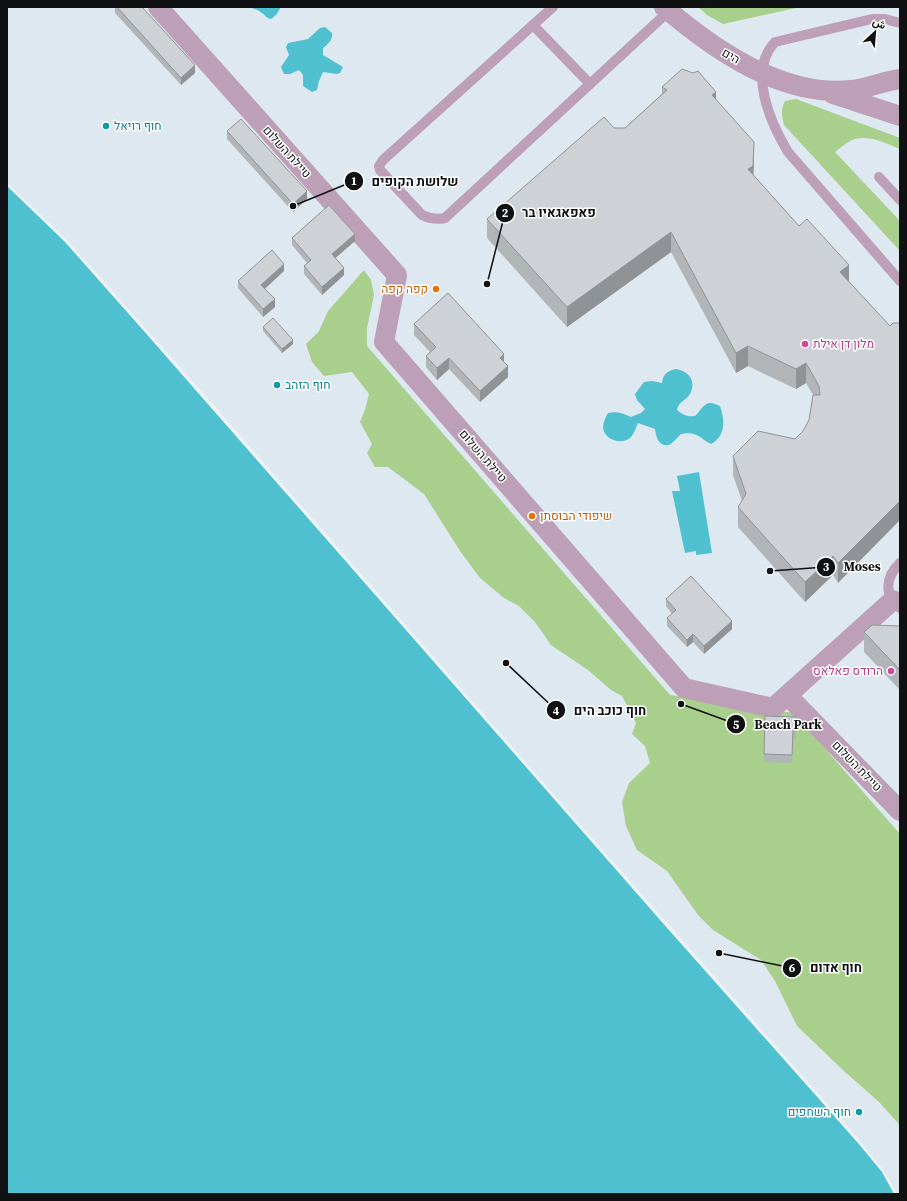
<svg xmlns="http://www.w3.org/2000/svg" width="907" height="1201" font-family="'Source Serif 4',Vazirmatn,Heebo,serif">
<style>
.built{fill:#dde8f0}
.green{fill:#a8cf8c}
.water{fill:#4fc0cf}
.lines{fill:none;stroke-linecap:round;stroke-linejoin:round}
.lane{stroke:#bda0b7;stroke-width:10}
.street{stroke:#bda0b7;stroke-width:20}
.wall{fill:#b1b5b8}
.shaded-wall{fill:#909396}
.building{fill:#ced2d6;stroke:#909396}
.culture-dot{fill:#0f9aa8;stroke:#fff;stroke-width:1.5}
.food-dot{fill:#e8710a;stroke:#fff;stroke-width:1.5}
.hotel-dot{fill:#d1479c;stroke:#fff;stroke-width:1.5}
.labels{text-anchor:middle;stroke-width:3;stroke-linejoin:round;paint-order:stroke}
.street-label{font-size:12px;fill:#0f1112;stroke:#fff}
.culture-label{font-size:12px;fill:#0d838f;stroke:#fff;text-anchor:start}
.food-label{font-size:12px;fill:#c56008;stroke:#fff;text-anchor:end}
.hotel-label{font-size:12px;fill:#b23c85;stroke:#fff;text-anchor:start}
.leader{fill:none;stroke:#0f1112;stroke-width:1.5}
.callout-dot{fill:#0f1112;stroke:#fff;stroke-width:1.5}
.mark-label{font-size:12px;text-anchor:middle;font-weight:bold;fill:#fff}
.callout-label{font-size:13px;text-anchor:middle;font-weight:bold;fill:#0f1112;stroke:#fff;stroke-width:3;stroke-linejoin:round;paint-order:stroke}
</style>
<rect width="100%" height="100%" fill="#eef3f6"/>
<polygon class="built" points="7,7 900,7 900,1194 897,1194 884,1171 860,1141 569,812 203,393 67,240 7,183"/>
<g class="green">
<polygon points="698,7 800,7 723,24 707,15"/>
<path d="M796,99L900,138V149C886,143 865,133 850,141C845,144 840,148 835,152L900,221V251L784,125C782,114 780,111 785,101Z"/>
<polygon points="364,270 371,280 374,295 367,328 367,346 670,695 794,713 900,834 900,1129 898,1123 879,1102 845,1072 797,1026 775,981 761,960 713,930 698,915 667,871 637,850 626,826 622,802 629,783 650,763 645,746 632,734 636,723 622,696 611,690 588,670 551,645 535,622 519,606 504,598 480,578 460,551 424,494 388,467 375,467 367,453 372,444 360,422 365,410 369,394 352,372 324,376 312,362 306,344 319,331 328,311"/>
</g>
<g class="water">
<path d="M248,7H281L276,15L271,19C266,18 266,16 262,13C258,10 252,8 248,7Z"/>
<path d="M325,27L332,33C333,40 328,44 323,48V55L343,67L340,73L337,74L323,72L319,81L317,90L312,92L303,86V75L299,70L290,74H284L281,67L289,55L286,47L288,43L308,39L320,28Z"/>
<polygon points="7,186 65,242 143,330 668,929 858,1143 882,1172 894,1194 7,1194"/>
<path d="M676,369C688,371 696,380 691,392C687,401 679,400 677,410C683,415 687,417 695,416C704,407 705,398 720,406C725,420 726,436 711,444C698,437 697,431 681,434L671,444C660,449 656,438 655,429L638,423C636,427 634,434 631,437C622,446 605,440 603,428C603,423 605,418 608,413C617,411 622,413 631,417L641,413L645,409L637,400L635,394L644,382L652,381L662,383C663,374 667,371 676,369Z"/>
<polygon points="699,472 712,553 696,555 696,551 685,553 672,491 680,491 677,476"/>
</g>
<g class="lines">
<g class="lane">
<path d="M900,23L885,19H872L775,42C747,71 771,124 788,152L900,281"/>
<path d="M533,25L590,84L445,218C436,220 430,219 422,215L380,170L379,166L383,160L553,7"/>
<polyline points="590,84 669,11"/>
<polyline points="879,177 900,200"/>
<path d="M900,563C886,576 883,595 900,608"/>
</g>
<g class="street">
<polyline points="158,7 397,275 384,342 684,688 773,708 893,600"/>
<path d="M664,7C714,50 783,98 852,90C869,88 884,81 900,79"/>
<polyline points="833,94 900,116"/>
<polyline points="788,696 900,811"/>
</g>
</g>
<g class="wall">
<polygon points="115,7 142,7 195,73 181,85 115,13"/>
<polygon points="662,87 716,100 754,162 753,175 799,226 849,265 838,583 833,575 805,602 738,527 738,507 742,501 733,475 733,456 795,439 803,431 809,420 813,395 806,383 796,389 748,366 736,373 671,252 567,327 487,238 487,219 614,128 625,128 662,94"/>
<polygon points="227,131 307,199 293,212 227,139"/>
<polygon points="292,238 355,241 335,258 344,275 322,295 304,274 304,266 307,263 292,245"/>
<polygon points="284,271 265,289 275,307 263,317 238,288 238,281"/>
<polygon points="414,324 504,362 508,377 480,402 449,369 437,380 426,367 426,356 430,352 414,335"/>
<polygon points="263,327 293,344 282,353 263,331"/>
<polygon points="666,599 732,629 704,654 693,642 687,647 667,626 667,618 672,614 666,606"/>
<polygon points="900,626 900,690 864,652 864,632"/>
<polygon points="796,717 796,738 793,738 792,763 764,762 764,754"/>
</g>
<g class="shaded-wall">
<polygon points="195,65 195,73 181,85 181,78"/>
<polygon points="716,92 716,111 712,95"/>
<polygon points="754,142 754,162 753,186 748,169"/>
<polygon points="307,191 307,199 293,212 293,204"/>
<polygon points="671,232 671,252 567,327 567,307"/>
<polygon points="355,234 355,241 332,261 332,254"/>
<polygon points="284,264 284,271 261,292 261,285"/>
<polygon points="849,265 849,285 840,272"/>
<polygon points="344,268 344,275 322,295 322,287"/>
<polygon points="275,299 275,307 263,317 263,309"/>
<polygon points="293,340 293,344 282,353 282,349"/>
<polygon points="748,346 748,366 736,373 736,353"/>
<polygon points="504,354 504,365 500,358"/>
<polygon points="449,358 449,369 437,380 437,368"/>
<polygon points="806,363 806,383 796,389 796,369"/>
<polygon points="508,366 508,377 480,402 480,391"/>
<polygon points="900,501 900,520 838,583 838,563"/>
<polygon points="833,556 833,575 805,602 805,582"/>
<polygon points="732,621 732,629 704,654 704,646"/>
<polygon points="693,634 693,642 687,647 687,640"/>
</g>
<g class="building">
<polygon points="117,7 142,7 195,65 181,78"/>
<polygon points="682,69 693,73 698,71 716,92 712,95 754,142 753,166 748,169 799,226 807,219 849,265 840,272 890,326 893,323 900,323 900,501 838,563 833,556 805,582 738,507 746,494 733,456 758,431 795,439 803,431 809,420 813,395 820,395 819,386 806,363 796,369 748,346 736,353 671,232 567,307 487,219 604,117 614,128 625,128 667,90 662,87"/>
<polygon points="241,119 307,191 293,204 227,131"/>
<polygon points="329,205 355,234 332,254 344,268 322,287 304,266 311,260 292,238"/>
<polygon points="272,250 284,264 261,285 275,299 263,309 238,281"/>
<polygon points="448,293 504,354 500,358 508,366 480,391 449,358 437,368 426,356 436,347 414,324"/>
<polygon points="273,318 293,340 282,349 263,327"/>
<polygon points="691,576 732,621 704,646 693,634 687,640 667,618 676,610 666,599"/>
<polygon points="872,625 900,626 900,670 864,632"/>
<polygon points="765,716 796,717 796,730 793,730 792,755 764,754"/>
</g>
<g class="culture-dot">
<circle cx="106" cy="126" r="4"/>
<circle cx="277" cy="385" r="4"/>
<circle cx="859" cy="1112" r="4"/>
</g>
<g class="food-dot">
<circle cx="436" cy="289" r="4"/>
<circle cx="532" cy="516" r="4"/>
</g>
<g class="hotel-dot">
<circle cx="805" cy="344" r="4"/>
<circle cx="891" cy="671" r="4"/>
</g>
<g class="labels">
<g class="street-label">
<text transform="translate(731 56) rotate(30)" y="4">הים</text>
<text transform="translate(287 152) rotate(48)" y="4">טיילת השלום</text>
<text transform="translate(483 456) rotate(49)" y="4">טיילת השלום</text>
<text transform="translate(857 766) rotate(46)" y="4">טיילת השלום</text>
</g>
<g class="culture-label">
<text x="114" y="130">חוף רויאל</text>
<text x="285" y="389">חוף הזהב</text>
<text x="851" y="1116" text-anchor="end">חוף השחפים</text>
</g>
<g class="food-label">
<text x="428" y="293">קפה קפה</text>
<text x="540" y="520" text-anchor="start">שיפודי הבוסתן</text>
</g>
<g class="hotel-label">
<text x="813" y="348">מלון דן אילת</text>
<text x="883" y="675" text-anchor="end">הרודס פאלאס</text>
</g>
</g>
<path class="leader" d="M293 206L354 181M487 284L505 213M770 571L826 567M506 663L556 710M681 704L736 724M719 953L792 968"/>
<g class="callout-dot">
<circle cx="293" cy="206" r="4"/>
<circle cx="487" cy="284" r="4"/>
<circle cx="770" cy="571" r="4"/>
<circle cx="506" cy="663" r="4"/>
<circle cx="681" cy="704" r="4"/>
<circle cx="719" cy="953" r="4"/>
<circle cx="354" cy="181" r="10"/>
<circle cx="505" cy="213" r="10"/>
<circle cx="826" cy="567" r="10"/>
<circle cx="556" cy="710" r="10"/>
<circle cx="736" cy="724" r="10"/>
<circle cx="792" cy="968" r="10"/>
</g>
<g class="mark-label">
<text x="354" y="185">1</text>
<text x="505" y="217">2</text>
<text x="826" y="571">3</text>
<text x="556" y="715">4</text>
<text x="736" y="729">5</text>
<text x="792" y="972">6</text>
</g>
<g class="callout-label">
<text x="415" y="186">שלושת הקופים</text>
<text x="559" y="217">פאפאגאיו בר</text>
<text x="862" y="571">Moses</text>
<text x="610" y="715">חוף כוכב הים</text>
<text x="788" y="729">Beach Park</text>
<text x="836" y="972">חוף אדום</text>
</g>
<rect width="907" height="1201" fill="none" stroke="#0f1112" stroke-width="16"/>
<g transform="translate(875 32) rotate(26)" stroke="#ffffff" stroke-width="3" paint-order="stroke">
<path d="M0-3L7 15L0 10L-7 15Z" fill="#0f1112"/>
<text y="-6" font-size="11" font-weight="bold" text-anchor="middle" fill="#0f1112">ش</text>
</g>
</svg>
